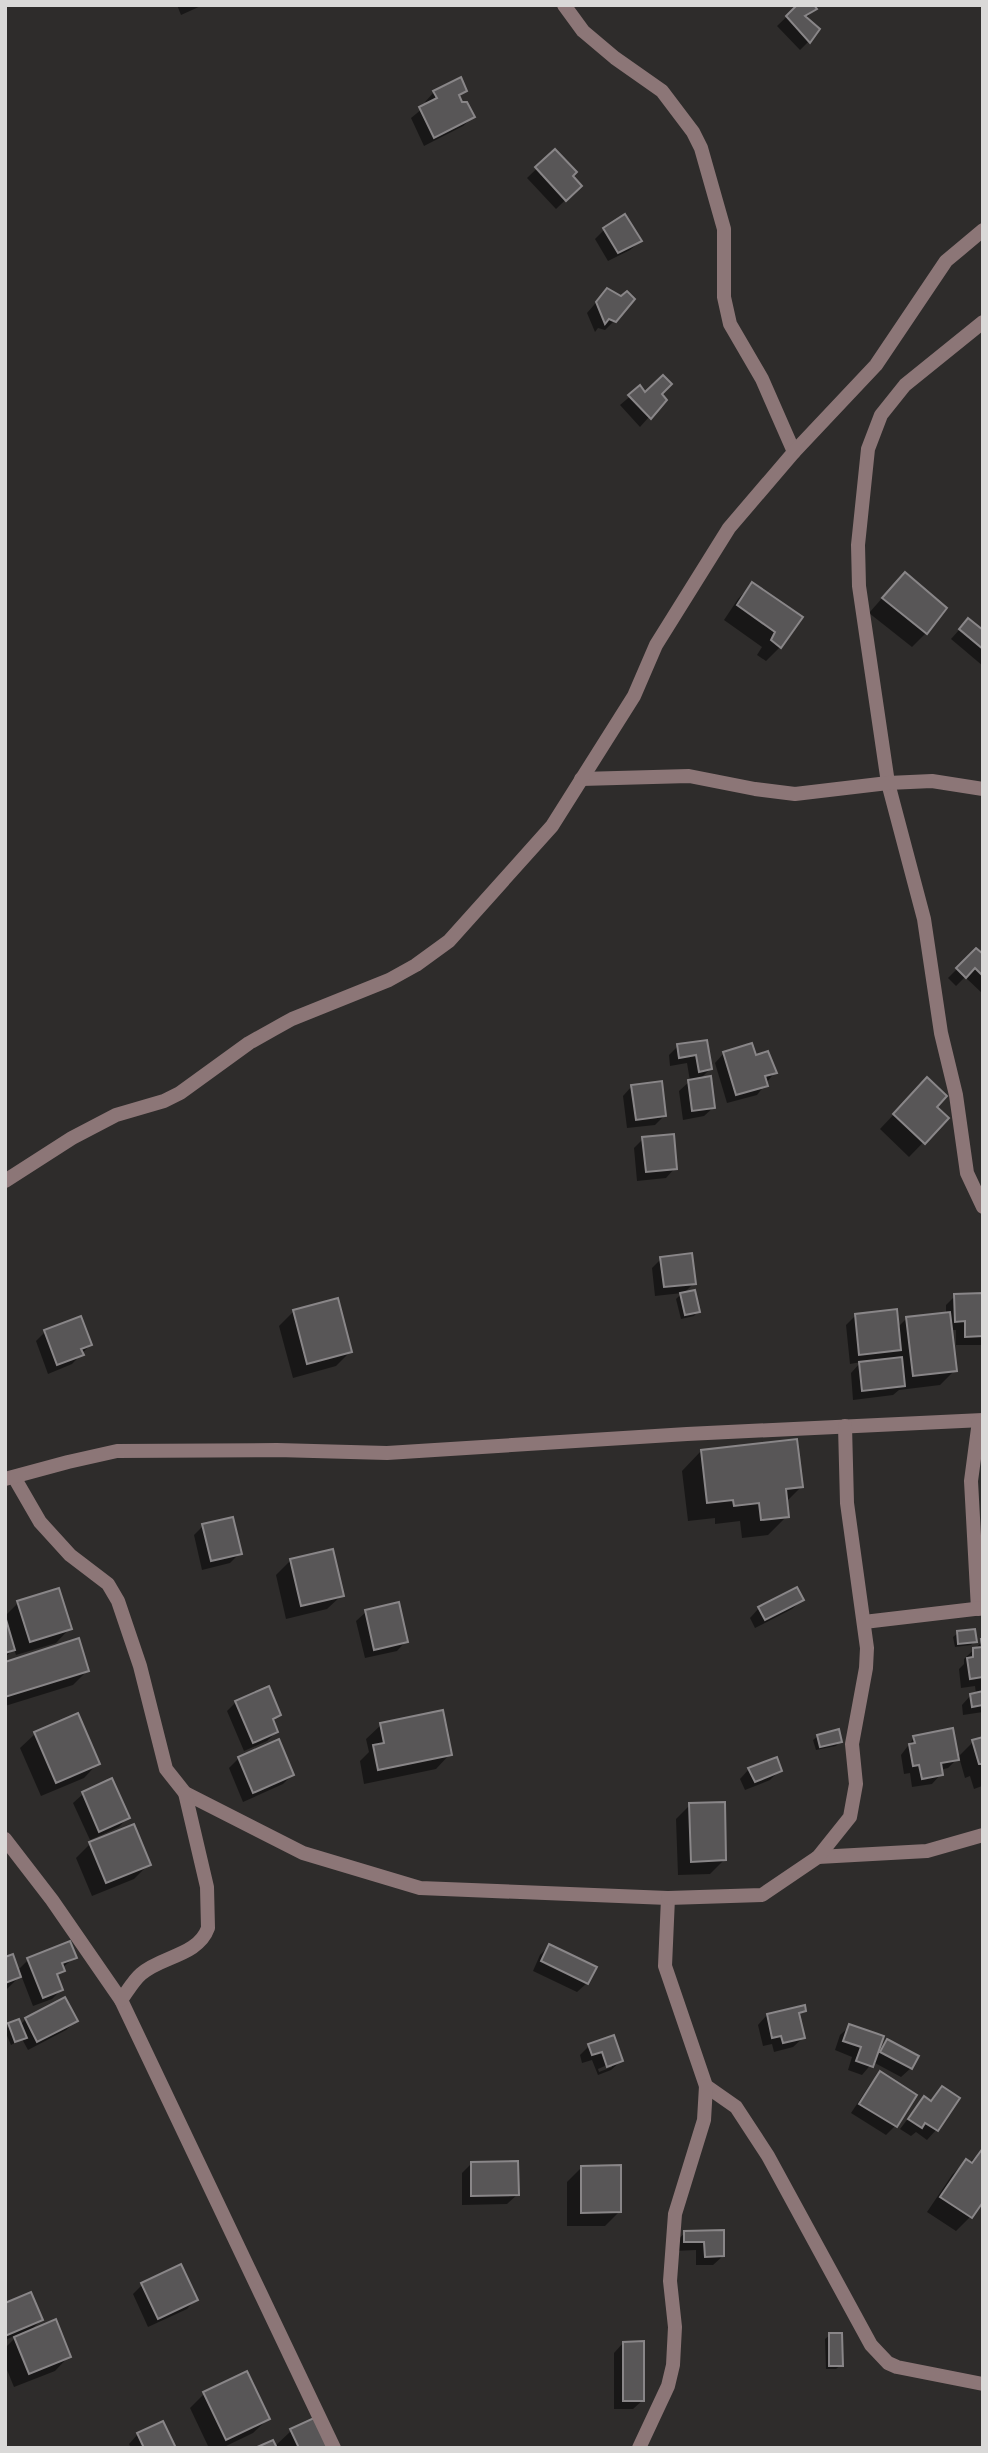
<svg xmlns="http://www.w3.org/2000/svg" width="988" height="2453" font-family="Merriweather,serif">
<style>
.shadow{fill:#0007;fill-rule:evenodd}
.building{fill:#585657;stroke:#898688;stroke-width:2}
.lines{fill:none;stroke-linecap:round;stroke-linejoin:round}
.street{stroke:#8c7677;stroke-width:14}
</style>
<rect width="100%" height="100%" fill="#2e2c2b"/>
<g class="shadow">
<polygon points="177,5 203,5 181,15"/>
<polygon points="799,5 815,9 805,19 809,41 800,50 777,26"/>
<polygon points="465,90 458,98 473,117 463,126 424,146 411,118 427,105 425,102 434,92"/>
<polygon points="555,151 580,186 556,209 527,178"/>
<polygon points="625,216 640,241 630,250 608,261 595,239 604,230"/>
<polygon points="607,290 615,320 605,330 598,328 595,332 587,313"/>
<polygon points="640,388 645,394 659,394 664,400 640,427 620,405"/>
<polygon points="752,584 801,617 780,647 766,661 757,655 762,647 724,620 738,599"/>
<polygon points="891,588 926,633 912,647 869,613"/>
<polygon points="968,620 983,632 983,666 951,639"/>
<polygon points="976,950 983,957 983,994 965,977 956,986 948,978"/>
<polygon points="705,1042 710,1069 699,1080 714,1107 704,1116 683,1120 679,1091 690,1081 687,1063 670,1066 669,1055 678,1046"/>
<polygon points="724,1053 755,1057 775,1072 757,1095 727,1103 715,1063"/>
<polygon points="632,1086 664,1116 655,1125 627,1128 623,1096"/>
<polygon points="913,1094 935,1107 947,1118 909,1157 880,1129"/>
<polygon points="643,1139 675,1168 666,1178 637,1181 634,1148"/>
<polygon points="661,1259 694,1283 683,1294 698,1311 694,1316 681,1319 676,1299 682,1293 655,1296 652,1268"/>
<polygon points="983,1295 983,1345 956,1345 956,1330 950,1330 955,1370 940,1385 899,1390 893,1395 853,1400 851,1373 861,1362 850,1364 846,1325 855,1316 897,1328 906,1319 946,1314 946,1305 955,1296"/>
<polygon points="336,1300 350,1352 336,1366 293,1378 279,1326 293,1312"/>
<polygon points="45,1332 90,1345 72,1364 48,1374 36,1341"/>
<polygon points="701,1451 801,1487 786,1502 787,1516 768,1535 742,1538 740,1521 715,1524 715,1518 688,1521 682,1471"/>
<polygon points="203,1526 240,1553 230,1563 202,1570 194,1535"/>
<polygon points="291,1560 342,1595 327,1609 286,1619 276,1575"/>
<polygon points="802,1600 792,1609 755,1628 750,1618 759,1608"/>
<polygon points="18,1603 70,1628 56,1643 16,1655 14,1649 5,1657 5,1616"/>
<polygon points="366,1612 406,1641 397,1651 365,1658 356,1621"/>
<polygon points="958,1633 975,1641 971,1645 955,1647 953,1637"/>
<polygon points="983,1641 983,1712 963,1715 962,1705 971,1695 976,1694 975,1686 961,1688 959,1669 964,1664 964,1659"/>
<polygon points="5,1664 87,1671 73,1685 5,1706"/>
<polygon points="236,1702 279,1715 272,1722 276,1732 267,1741 244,1751 227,1711"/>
<polygon points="77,1715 98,1763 84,1778 41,1796 20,1748 35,1734"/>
<polygon points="381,1725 450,1754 436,1769 364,1784 360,1761 369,1752 366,1739"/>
<polygon points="818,1736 840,1741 836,1746 816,1750 813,1740"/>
<polygon points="914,1738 957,1758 973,1742 983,1739 983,1790 982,1786 974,1789 970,1776 965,1778 959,1757 948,1768 940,1770 941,1774 932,1784 912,1787 910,1773 904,1774 901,1755"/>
<polygon points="278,1742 292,1775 283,1784 243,1802 229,1768 238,1759"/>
<polygon points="749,1769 780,1770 770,1780 745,1790 740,1779"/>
<polygon points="111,1781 128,1817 119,1827 90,1840 73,1803 83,1794"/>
<polygon points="690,1805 724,1860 710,1874 678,1875 676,1819"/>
<polygon points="90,1844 149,1864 134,1879 92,1896 76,1858"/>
<polygon points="549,1946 587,1983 577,1992 533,1971 540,1955"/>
<polygon points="75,1957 62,1968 63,1970 56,1977 61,1990 52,1999 33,2006 21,1975 5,1991 5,1959 17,1971 28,1960"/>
<polygon points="804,2010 798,2017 803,2038 793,2047 774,2052 772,2044 763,2046 758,2025 767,2015"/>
<polygon points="26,2019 76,2021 66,2030 28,2050 22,2039 11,2045 5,2031 9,2025 18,2021 20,2025"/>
<polygon points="850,2026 876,2053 888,2041 911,2068 901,2077 873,2062 862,2075 848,2070 852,2057 835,2050 840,2035"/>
<path d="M589,2046L621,2061L611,2070L598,2075L592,2060L582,2063L580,2055ZM612,2063V2067L599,2072L598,2069Z"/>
<polygon points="880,2074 895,2126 886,2135 851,2113 871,2083"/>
<polygon points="942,2088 958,2099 936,2130 927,2140 916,2132 911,2136 900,2129 924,2098 929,2102"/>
<polygon points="983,2150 983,2199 970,2217 956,2231 927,2212 952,2175 966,2161 969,2163"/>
<polygon points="471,2164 517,2195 507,2204 462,2205 462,2173"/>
<polygon points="581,2168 620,2211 605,2226 567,2226 567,2182"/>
<polygon points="722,2232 723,2256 713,2265 696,2265 696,2250 675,2251 675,2242 685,2233"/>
<polygon points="142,2285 196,2299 187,2309 148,2327 133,2294"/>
<polygon points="5,2305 41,2320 28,2333 69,2356 55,2371 14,2387 5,2365 5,2348 19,2334 5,2340"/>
<polygon points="830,2335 841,2365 836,2369 826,2369 825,2339"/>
<polygon points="623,2343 643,2400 633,2409 614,2409 614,2353"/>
<polygon points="204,2394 268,2419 253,2433 222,2448 209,2448 190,2408"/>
<polygon points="313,2420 326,2448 259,2448 274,2447 291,2431"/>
<polygon points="138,2434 174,2448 131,2448 129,2444"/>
</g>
<g class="building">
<polygon points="797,5 814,5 817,9 805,16 820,29 810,43 786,16"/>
<polygon points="461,77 467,91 459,95 462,102 467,102 475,117 434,138 419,107 437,98 433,91"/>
<polygon points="555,149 577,172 573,176 582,186 566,201 535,167"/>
<polygon points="625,214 642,241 618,253 603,228"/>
<polygon points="607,288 621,296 627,291 635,299 616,322 609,319 605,324 596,302"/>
<polygon points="663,375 672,384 662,394 667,400 651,419 628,395 640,385 645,392"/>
<polygon points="905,572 947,608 927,634 882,598"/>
<polygon points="752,582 803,617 781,648 771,640 775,632 737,605"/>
<polygon points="968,618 983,630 983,649 959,629"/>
<polygon points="976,948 983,954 983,976 975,968 966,978 956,968"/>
<polygon points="707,1040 712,1069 699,1072 696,1055 679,1058 677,1044"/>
<polygon points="752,1043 756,1055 768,1051 777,1073 765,1076 768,1086 736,1095 723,1052"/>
<polygon points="711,1076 715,1108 692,1111 688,1080"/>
<polygon points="927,1077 947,1096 937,1107 949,1118 925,1144 893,1114"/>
<polygon points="662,1081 666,1116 636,1120 631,1085"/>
<polygon points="674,1134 677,1169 646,1172 642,1137"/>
<polygon points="692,1253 696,1284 664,1287 660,1257"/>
<polygon points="695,1290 700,1312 685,1315 680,1293"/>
<polygon points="983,1293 983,1336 965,1337 965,1321 955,1322 954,1294"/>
<polygon points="338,1298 352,1352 307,1364 293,1310"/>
<polygon points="897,1309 901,1350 859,1355 855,1314"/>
<polygon points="950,1312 957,1371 913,1376 906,1317"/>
<polygon points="81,1316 92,1345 81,1349 84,1355 57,1365 44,1330"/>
<polygon points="902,1357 905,1386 862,1391 859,1362"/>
<polygon points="797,1439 803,1487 786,1489 789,1517 761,1520 759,1503 734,1506 733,1500 707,1503 701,1450"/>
<polygon points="233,1517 242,1554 211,1561 202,1524"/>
<polygon points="333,1549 344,1596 301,1606 290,1559"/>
<polygon points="797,1587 804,1600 765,1620 758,1607"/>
<polygon points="59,1588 72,1629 30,1642 17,1601"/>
<polygon points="399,1602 408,1642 374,1650 365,1610"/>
<polygon points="5,1616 15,1650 5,1653"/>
<polygon points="975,1629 977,1642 958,1644 957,1631"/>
<polygon points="79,1638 89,1671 5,1697 5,1662"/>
<polygon points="981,1639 983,1639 983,1677 970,1679 967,1658 973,1657 973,1648 982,1647"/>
<polygon points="269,1686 281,1715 273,1719 278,1732 253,1743 235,1701"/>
<polygon points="983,1691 983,1705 972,1707 970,1694"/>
<polygon points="443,1710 452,1755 378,1770 373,1745 384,1743 380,1723"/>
<polygon points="78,1713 100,1764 56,1783 34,1732"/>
<polygon points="953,1728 959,1760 941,1763 943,1775 922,1779 919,1765 913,1766 909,1744 915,1743 913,1736"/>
<polygon points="839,1729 842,1742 820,1747 817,1735"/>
<polygon points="983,1737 983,1764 979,1764 972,1740"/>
<polygon points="279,1739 294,1775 253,1793 238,1757"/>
<polygon points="777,1757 782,1771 755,1782 748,1768"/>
<polygon points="112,1778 130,1818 99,1832 82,1792"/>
<polygon points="725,1802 726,1860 691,1862 689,1803"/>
<polygon points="134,1824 151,1865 106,1883 89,1842"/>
<polygon points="70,1941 77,1958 62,1963 65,1971 57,1974 63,1990 43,1998 27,1958"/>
<polygon points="549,1944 597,1967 588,1984 541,1961"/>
<polygon points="13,1954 21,1977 5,1983 5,1957"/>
<polygon points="65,1997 78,2021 37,2042 25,2018"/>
<polygon points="805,2005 806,2011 799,2013 805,2038 783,2043 781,2036 772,2038 767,2014"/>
<polygon points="19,2019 27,2038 15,2042 8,2023"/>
<polygon points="849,2024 884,2036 873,2067 856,2061 861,2047 843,2041"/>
<polygon points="614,2035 623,2061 607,2067 602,2052 592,2055 588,2044"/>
<polygon points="887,2039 919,2056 912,2069 880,2052"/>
<polygon points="880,2071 917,2095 897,2127 859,2104"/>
<polygon points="942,2086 960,2098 938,2131 925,2123 922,2128 908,2119 924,2096 931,2101"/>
<polygon points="983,2148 983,2202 972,2218 940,2197 966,2159 972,2163"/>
<polygon points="518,2161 519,2195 471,2196 471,2162"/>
<polygon points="621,2165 621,2212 581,2213 581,2166"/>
<polygon points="724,2230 724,2256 705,2257 704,2242 684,2242 684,2231"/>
<polygon points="181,2264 198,2300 158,2319 141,2283"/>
<polygon points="31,2292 43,2320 5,2336 5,2303"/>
<polygon points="56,2319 71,2357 29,2374 14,2337"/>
<polygon points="829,2333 842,2333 843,2366 829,2366"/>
<polygon points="644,2341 644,2401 623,2401 623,2342"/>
<polygon points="247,2371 270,2419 226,2440 203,2392"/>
<polygon points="314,2418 328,2448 299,2448 290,2429"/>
<polygon points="163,2421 176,2448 144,2448 137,2433"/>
<polygon points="273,2440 277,2448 255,2448"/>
</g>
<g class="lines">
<g class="street">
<polyline points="564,5 583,31 615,58 662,91 693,132 701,148 724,229 724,297 730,324 762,379 794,452"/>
<polyline points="983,322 905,385 881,415 868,449 858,545 859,586 888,783 924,919 941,1033 956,1095 967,1173 983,1207"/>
<polyline points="581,779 689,776 755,789 795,794 888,783 932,781 983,789"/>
<polyline points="5,1181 72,1138 116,1115 164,1101 180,1093 249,1043 274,1029 292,1019 389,980 416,965 449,941 552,826 634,696 656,645 729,528 794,452 876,365 946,261 983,230"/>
<polyline points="14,1477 40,1522 70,1555 108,1584 118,1601 140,1666 166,1769 185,1793 303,1853 420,1888 668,1898 665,1966 706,2086 736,2107 768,2156 871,2345 888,2363 897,2367 983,2384"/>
<polyline points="5,1479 68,1462 117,1451 277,1450 387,1453 687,1434 983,1420"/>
<polyline points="978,1609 971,1481 979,1421"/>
<polyline points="864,1622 983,1608"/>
<polyline points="5,1839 52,1900 121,2000 334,2448"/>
<polyline points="818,1857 927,1851 983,1835"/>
<polyline points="668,1898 762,1895 818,1857 850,1817 856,1784 852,1744 866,1668 867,1648 847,1503 845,1426"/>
<path d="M121,2000C127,1992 133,1981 141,1974C161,1956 198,1956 208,1928L207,1887L185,1793"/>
<polyline points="639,2448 668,2386 673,2365 675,2327 670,2281 675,2214 704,2120 706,2086"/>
</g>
</g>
<rect width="988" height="2453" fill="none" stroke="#dad9d8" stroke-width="14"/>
</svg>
